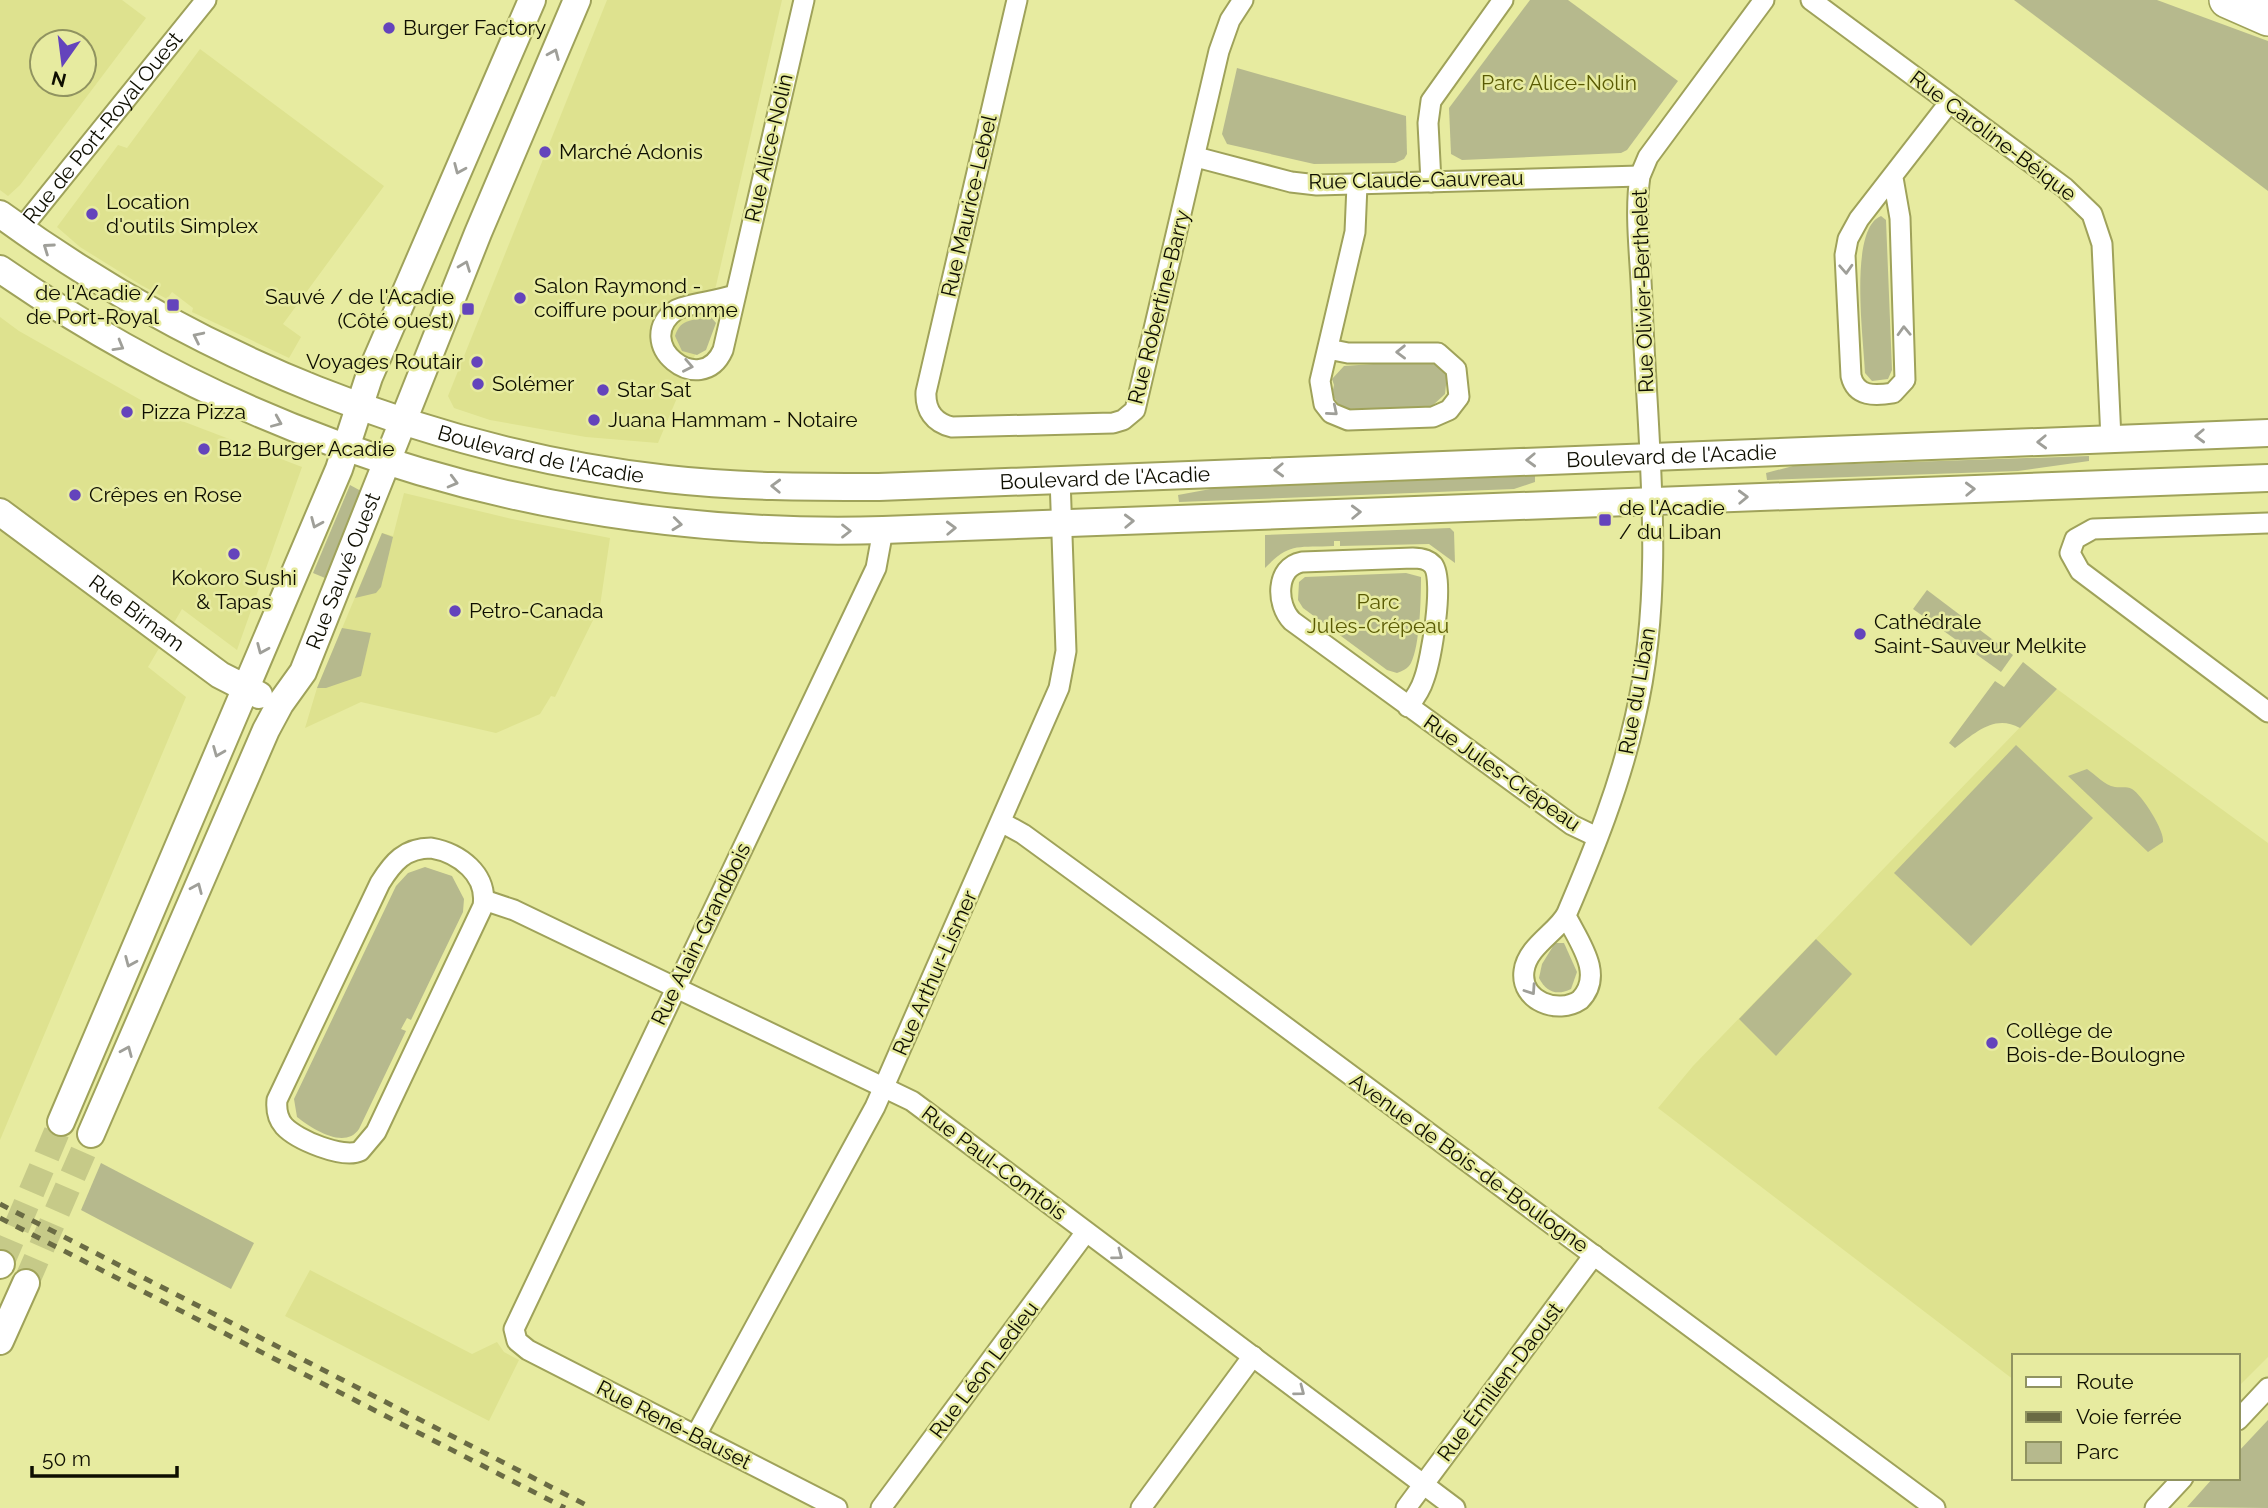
<svg xmlns="http://www.w3.org/2000/svg" width="2268" height="1508" font-family="Raleway,sans-serif">
<style>
.built{fill:#dee28f;fill-rule:evenodd}
.green{fill:#b6b98d}
.lines{fill:none;stroke-linecap:round;stroke-linejoin:round}
.secondary-tunnel{stroke:#c6ca88;stroke-width:26;stroke-dasharray:26 13;stroke-linecap:butt}
.street-casing{stroke:#9fa25a;stroke-width:23}
.secondary-casing{stroke:#9fa25a;stroke-width:30}
.highway-casing{stroke:#9fa25a;stroke-width:38}
.street{stroke:#fff;stroke-width:19}
.secondary{stroke:#fff;stroke-width:26}
.highway{stroke:#fff;stroke-width:35}
.rail{stroke:#6a6b44;stroke-width:5;stroke-dasharray:9 9;stroke-linecap:butt}
.oneway{stroke:#9f9f99}
.poi-dot{fill:#6444bc;stroke:#e7eba0;stroke-width:2.5}
.labels{text-anchor:middle;stroke-width:5;stroke-linejoin:round;paint-order:stroke}
.poi-label{font-size:21px;fill:#0e0e00;stroke:#e7eba0;text-anchor:start}
.park-label{font-size:21px;fill:#5a5b04;stroke:#e7eba0}
.street-label{font-size:21px;fill:#0e0e00;stroke:#e7eba0}
</style>
<rect width="100%" height="100%" fill="#e7eba0"/>
<g class="built">
<path d="M0,0H122L146,18L20,185L8,196L0,190ZM42,42H84V84H42Z"/>
<polygon points="607,0 782,0 706,329 658,443 586,437 490,420 454,408 448,396"/>
<polygon points="200,49 384,186 283,324 301,337 289,358 192,312 193,308 172,292 167,299 141,285 80,247 57,227 118,145 127,148"/>
<polygon points="0,317 19,331 169,416 302,467 237,650 182,609 148,667 186,697 0,1140"/>
<polygon points="404,493 512,519 610,538 600,606 555,697 551,696 540,714 496,733 361,702 305,728 317,688 382,533 393,536"/>
<polygon points="2057,689 2268,843 2268,1357 2238,1387 2238,1356 2014,1356 2014,1380 1658,1108 1693,1066"/>
<polygon points="310,1270 472,1354 497,1342 504,1352 519,1360 489,1421 285,1316"/>
</g>
<g class="green">
<polygon points="1530,0 1568,0 1678,81 1627,150 1621,153 1462,160 1451,154 1449,108"/>
<polygon points="2014,0 2157,0 2268,41 2268,191"/>
<polygon points="1237,68 1406,116 1407,154 1404,159 1395,163 1314,164 1227,144 1222,134"/>
<path d="M1881,216L1886,220L1892,370L1888,379L1872,381L1865,373C1864,342 1848,229 1881,216Z"/>
<path d="M711,317L716,323L706,350L697,355L682,351L675,336C681,317 694,321 711,317Z"/>
<polygon points="1417,361 1436,364 1447,376 1445,394 1431,407 1347,409 1338,404 1332,394 1334,385 1332,379 1344,366"/>
<polygon points="2089,456 2089,461 2018,471 1767,480 1766,473 1793,466"/>
<polygon points="1535,476 1535,482 1514,489 1179,502 1178,495 1216,488"/>
<polygon points="350,485 361,491 325,578 313,573"/>
<path d="M1450,528L1454,532L1455,563L1429,544L1340,546V541H1334V546C1297,548 1290,542 1265,568V535Z"/>
<polygon points="382,533 393,537 381,587 376,593 355,598"/>
<path d="M1406,573L1421,577C1421,598 1420,645 1411,663C1408,669 1402,671 1397,673L1387,670L1303,608L1298,600L1299,582L1305,577Z"/>
<polygon points="1927,590 2013,655 2001,672 1913,609"/>
<polygon points="342,628 371,633 361,676 326,688 317,688"/>
<path d="M2023,662L2057,689L2020,728C1995,714 1976,732 1955,748L1949,743L1995,681L2004,687Z"/>
<polygon points="2016,745 2093,818 1971,946 1894,873"/>
<path d="M2087,769C2096,775 2104,785 2115,787C2121,788 2126,786 2132,789C2142,795 2165,831 2163,842L2148,852L2068,776Z"/>
<path d="M425,867L452,876L464,899L463,912L411,1020L407,1018L401,1029L406,1031L359,1129C345,1150 312,1129 297,1117L294,1099L396,886L408,873Z"/>
<polygon points="1816,939 1852,974 1776,1056 1739,1019"/>
<path d="M1555,943H1564L1577,972L1571,989C1557,996 1546,992 1539,978L1542,964Z"/>
<polygon points="101,1163 254,1243 231,1289 81,1210"/>
<polygon points="2268,1420 2268,1508 2187,1507 2213,1478 2238,1478 2238,1452"/>
</g>
<g class="lines">
<g class="secondary-tunnel">
<polyline points="1,1264 61,1122"/>
<polyline points="26,1283 91,1134"/>
</g>
<defs>
<g id="street">
<path d="M1017,0L926,392C925,410 934,423 952,427L1113,423L1123,420L1135,410L1219,51L1230,20L1243,0"/>
<polyline points="1811,0 2065,188 2092,214 2102,244 2111,439"/>
<polyline points="1196,157 1291,182 1317,185 1640,176"/>
<path d="M1893,178L1900,218L1905,380L1893,393C1875,396 1856,397 1851,376L1845,255L1848,239L1859,219L1949,103"/>
<polyline points="1431,182 1428,123 1431,101 1503,0"/>
<path id="s1" d="M21,229L206,0"/>
<path d="M734,295C719,301 685,304 676,310C630,343 701,400 723,350L804,0"/>
<polyline points="1328,349 1348,353 1438,353 1456,369 1459,397 1449,410 1433,417 1348,420 1331,413 1324,404 1320,381 1355,232 1357,185"/>
<polyline points="2268,523 2093,529 2075,539 2070,553 2080,571 2268,712"/>
<path d="M1408,707C1415,698 1421,689 1424,679C1431,660 1445,580 1433,565C1428,559 1421,558 1413,558L1302,562C1275,567 1276,605 1292,621L1572,825L1597,837"/>
<polyline points="1001,822 1023,834 1152,928 1935,1508"/>
<path d="M431,848C459,853 488,874 483,906L376,1132L360,1151C343,1159 297,1140 284,1126C277,1118 276,1110 277,1100L380,883C393,862 405,848 431,848Z"/>
<polyline points="484,900 514,910 912,1101 1455,1508"/>
<path d="M1566,916C1579,942 1605,975 1580,1000C1558,1015 1520,1001 1524,971C1527,946 1559,931 1567,913C1594,850 1620,785 1635,718C1667,583 1647,440 1642,303C1641,262 1634,216 1640,176L1648,157L1764,0"/>
<polyline points="2238,1420 2268,1388"/>
<polyline points="696,1435 875,1107 1059,688 1066,651 1060,478"/>
<polyline points="837,1508 528,1350 517,1341 514,1329 876,568 883,530"/>
<polyline points="881,1508 1086,1232"/>
<polyline points="1141,1508 1253,1356"/>
<polyline points="1406,1508 1594,1255"/>
<polyline points="2155,1508 2183,1478"/>
</g>
<g id="secondary">
<path id="s2" d="M0,214C196,357 425,451 667,479C737,487 808,487 879,487L2268,433"/>
<path d="M0,269C264,452 562,539 883,530L2268,478"/>
<path id="s3" d="M0,512L220,675L259,695"/>
<polyline points="61,1122 339,469 369,377 532,0"/>
<path id="s4" d="M91,1134L266,730L280,704L303,672L478,233L577,0"/>
<polyline points="0,1265 1,1264"/>
<polyline points="0,1341 26,1283"/>
</g>
<polyline id="highway" points="2227,0 2268,18"/>
</defs>
<use href="#street" class="street-casing"/>
<use href="#secondary" class="secondary-casing"/>
<use href="#highway" class="highway-casing"/>
<use href="#street" class="street"/>
<use href="#secondary" class="secondary"/>
<use href="#highway" class="highway"/>
<g class="rail">
<polyline points="0,1204 592,1508"/>
<polyline points="0,1218 565,1508"/>
</g>
</g>
<defs><path id="oneway-chevron" d="M-2-3.5L2.5 0L-2 3.5" fill="none" stroke-width="1.6" stroke-linecap="round" stroke-linejoin="round" transform="scale(1.75)"/></defs>
<g class="oneway">
<use href="#oneway-chevron" transform="translate(554 54) rotate(-67)"/>
<use href="#oneway-chevron" transform="translate(459 169) rotate(113)"/>
<use href="#oneway-chevron" transform="translate(48 248) rotate(-145)"/>
<use href="#oneway-chevron" transform="translate(465 266) rotate(-69)"/>
<use href="#oneway-chevron" transform="translate(1846 269) rotate(87)"/>
<use href="#oneway-chevron" transform="translate(1904 331) rotate(-92)"/>
<use href="#oneway-chevron" transform="translate(198 337) rotate(-154)"/>
<use href="#oneway-chevron" transform="translate(119 346) rotate(30)"/>
<use href="#oneway-chevron" transform="translate(1401 352) rotate(179)"/>
<use href="#oneway-chevron" transform="translate(688 366) rotate(11)"/>
<use href="#oneway-chevron" transform="translate(1333 411) rotate(40)"/>
<use href="#oneway-chevron" transform="translate(277 422) rotate(23)"/>
<use href="#oneway-chevron" transform="translate(2200 436) rotate(178)"/>
<use href="#oneway-chevron" transform="translate(2042 442) rotate(178)"/>
<use href="#oneway-chevron" transform="translate(1531 460) rotate(178)"/>
<use href="#oneway-chevron" transform="translate(1279 470) rotate(178)"/>
<use href="#oneway-chevron" transform="translate(453 482) rotate(15)"/>
<use href="#oneway-chevron" transform="translate(776 486) rotate(-178)"/>
<use href="#oneway-chevron" transform="translate(1970 489) rotate(-2)"/>
<use href="#oneway-chevron" transform="translate(1743 497) rotate(-2)"/>
<use href="#oneway-chevron" transform="translate(1356 512) rotate(-2)"/>
<use href="#oneway-chevron" transform="translate(1129 521) rotate(-2)"/>
<use href="#oneway-chevron" transform="translate(316 523) rotate(113)"/>
<use href="#oneway-chevron" transform="translate(677 524) rotate(6)"/>
<use href="#oneway-chevron" transform="translate(951 528) rotate(-2)"/>
<use href="#oneway-chevron" transform="translate(846 531)"/>
<use href="#oneway-chevron" transform="translate(262 649) rotate(113)"/>
<use href="#oneway-chevron" transform="translate(218 752) rotate(112)"/>
<use href="#oneway-chevron" transform="translate(197 888) rotate(-67)"/>
<use href="#oneway-chevron" transform="translate(130 962) rotate(113)"/>
<use href="#oneway-chevron" transform="translate(1531 990) rotate(56)"/>
<use href="#oneway-chevron" transform="translate(127 1051) rotate(-67)"/>
<use href="#oneway-chevron" transform="translate(1118 1255) rotate(37)"/>
<use href="#oneway-chevron" transform="translate(1300 1391) rotate(37)"/>
</g>
<g class="poi-dot">
<circle cx="389" cy="28" r="7"/>
<circle cx="545" cy="152" r="7"/>
<circle cx="92" cy="214" r="7"/>
<circle cx="520" cy="298" r="7"/>
<rect x="166" y="298" width="14" height="14" rx="3.5"/>
<rect x="461" y="302" width="14" height="14" rx="3.5"/>
<circle cx="477" cy="362" r="7"/>
<circle cx="478" cy="384" r="7"/>
<circle cx="603" cy="390" r="7"/>
<circle cx="127" cy="412" r="7"/>
<circle cx="594" cy="420" r="7"/>
<circle cx="204" cy="449" r="7"/>
<circle cx="75" cy="495" r="7"/>
<rect x="1598" y="513" width="14" height="14" rx="3.5"/>
<circle cx="234" cy="554" r="7"/>
<circle cx="455" cy="611" r="7"/>
<circle cx="1860" cy="634" r="7"/>
<circle cx="1992" cy="1043" r="7"/>
</g>
<g class="labels">
<g class="poi-label">
<text x="403" y="35">Burger Factory</text>
<text x="559" y="159">Marché Adonis</text>
<text x="106" y="209">Location<tspan x="106" dy="24">d'outils Simplex</tspan></text>
<text x="534" y="293">Salon Raymond -<tspan x="534" dy="24">coiffure pour homme</tspan></text>
<text x="159" y="300" text-anchor="end">de l'Acadie /<tspan x="159" dy="24">de Port-Royal</tspan></text>
<text x="454" y="304" text-anchor="end">Sauvé / de l'Acadie<tspan x="454" dy="24">(Côté ouest)</tspan></text>
<text x="463" y="369" text-anchor="end">Voyages Routair</text>
<text x="492" y="391">Solémer</text>
<text x="617" y="397">Star Sat</text>
<text x="141" y="419">Pizza Pizza</text>
<text x="608" y="427">Juana Hammam - Notaire</text>
<text x="218" y="456">B12 Burger Acadie</text>
<text x="89" y="502">Crêpes en Rose</text>
<text x="1619" y="515">de l'Acadie<tspan x="1619" dy="24">/ du Liban</tspan></text>
<text x="234" y="585" text-anchor="middle">Kokoro Sushi<tspan x="234" dy="24">&amp; Tapas</tspan></text>
<text x="469" y="618">Petro-Canada</text>
<text x="1874" y="629">Cathédrale<tspan x="1874" dy="24">Saint-Sauveur Melkite</tspan></text>
<text x="2006" y="1038">Collège de<tspan x="2006" dy="24">Bois-de-Boulogne</tspan></text>
</g>
<g class="park-label">
<text x="1559" y="90">Parc Alice-Nolin</text>
<text x="1378" y="609">Parc<tspan x="1378" dy="24">Jules-Crépeau</tspan></text>
</g>
<g class="street-label">
<text dy="7" stroke="none"><textPath href="#s1" startOffset="130">Rue de Port-Royal Ouest</textPath></text>
<text transform="translate(1993 136) rotate(37)" y="7">Rue Caroline-Béique</text>
<text transform="translate(769 148) rotate(-77)" y="7">Rue Alice-Nolin</text>
<text transform="translate(1416 180) rotate(-1)" y="7">Rue Claude-Gauvreau</text>
<text transform="translate(969 206) rotate(-77)" y="7">Rue Maurice-Lebel</text>
<text transform="translate(1643 291) rotate(-92)" y="7">Rue Olivier-Berthelet</text>
<text transform="translate(1159 307) rotate(-76)" y="7">Rue Robertine-Barry</text>
<text dy="7" stroke="none"><textPath href="#s2" startOffset="597">Boulevard de l'Acadie</textPath></text>
<text dy="7" stroke="none"><textPath href="#s2" startOffset="1731">Boulevard de l'Acadie</textPath></text>
<text dy="7" stroke="none"><textPath href="#s2" startOffset="1164">Boulevard de l'Acadie</textPath></text>
<text dy="7" stroke="none"><textPath href="#s4" startOffset="618">Rue Sauvé Ouest</textPath></text>
<text dy="7" stroke="none"><textPath href="#s3" startOffset="170">Rue Birnam</textPath></text>
<text transform="translate(1637 691) rotate(-80)" y="7">Rue du Liban</text>
<text transform="translate(1502 773) rotate(35)" y="7">Rue Jules-Crépeau</text>
<text transform="translate(701 934) rotate(-64)" y="7">Rue Alain-Grandbois</text>
<text transform="translate(935 973) rotate(-66)" y="7">Rue Arthur-Lismer</text>
<text transform="translate(994 1163) rotate(37)" y="7">Rue Paul-Comtois</text>
<text transform="translate(1469 1163) rotate(36)" y="7">Avenue de Bois-de-Boulogne</text>
<text transform="translate(984 1370) rotate(-53)" y="7">Rue Léon Ledieu</text>
<text transform="translate(1500 1382) rotate(-53)" y="7">Rue Émilien-Daoust</text>
<text transform="translate(674 1425) rotate(27)" y="7">Rue René-Bauset</text>
</g>
</g>
<rect x="2012" y="1354" width="228" height="126" fill="#e7eba0" stroke="#909360" stroke-width="2"/>
<rect x="2026" y="1377" width="35" height="10" fill="#ffffff" stroke="#909360" stroke-width="2"/>
<text x="2076" y="1389" font-size="21" fill="#0e0e00">Route</text>
<rect x="2026" y="1412" width="35" height="10" fill="#6a6b44" stroke="#909360" stroke-width="2"/>
<text x="2076" y="1424" font-size="21" fill="#0e0e00">Voie ferrée</text>
<rect x="2026" y="1442" width="35" height="21" fill="#b6b98d" stroke="#909360" stroke-width="2"/>
<text x="2076" y="1459" font-size="21" fill="#0e0e00">Parc</text>
<g transform="translate(63 63) rotate(194)"><circle r="33" fill="#e7eba0" stroke="#909360" stroke-width="2"/>
<path d="M0-5L12 26L0 18L-12 26Z" fill="#6444bc"/>
<text y="-10" font-size="19" font-weight="bold" text-anchor="middle" fill="#0e0e00">N</text>
</g>
<path d="M32 1466v10h145v-10" fill="none" stroke="#0e0e00" stroke-width="3.5"/>
<text x="42" y="1466" font-size="21" fill="#0e0e00" stroke="#e7eba0" stroke-width="5" paint-order="stroke">50 m</text>
</svg>
